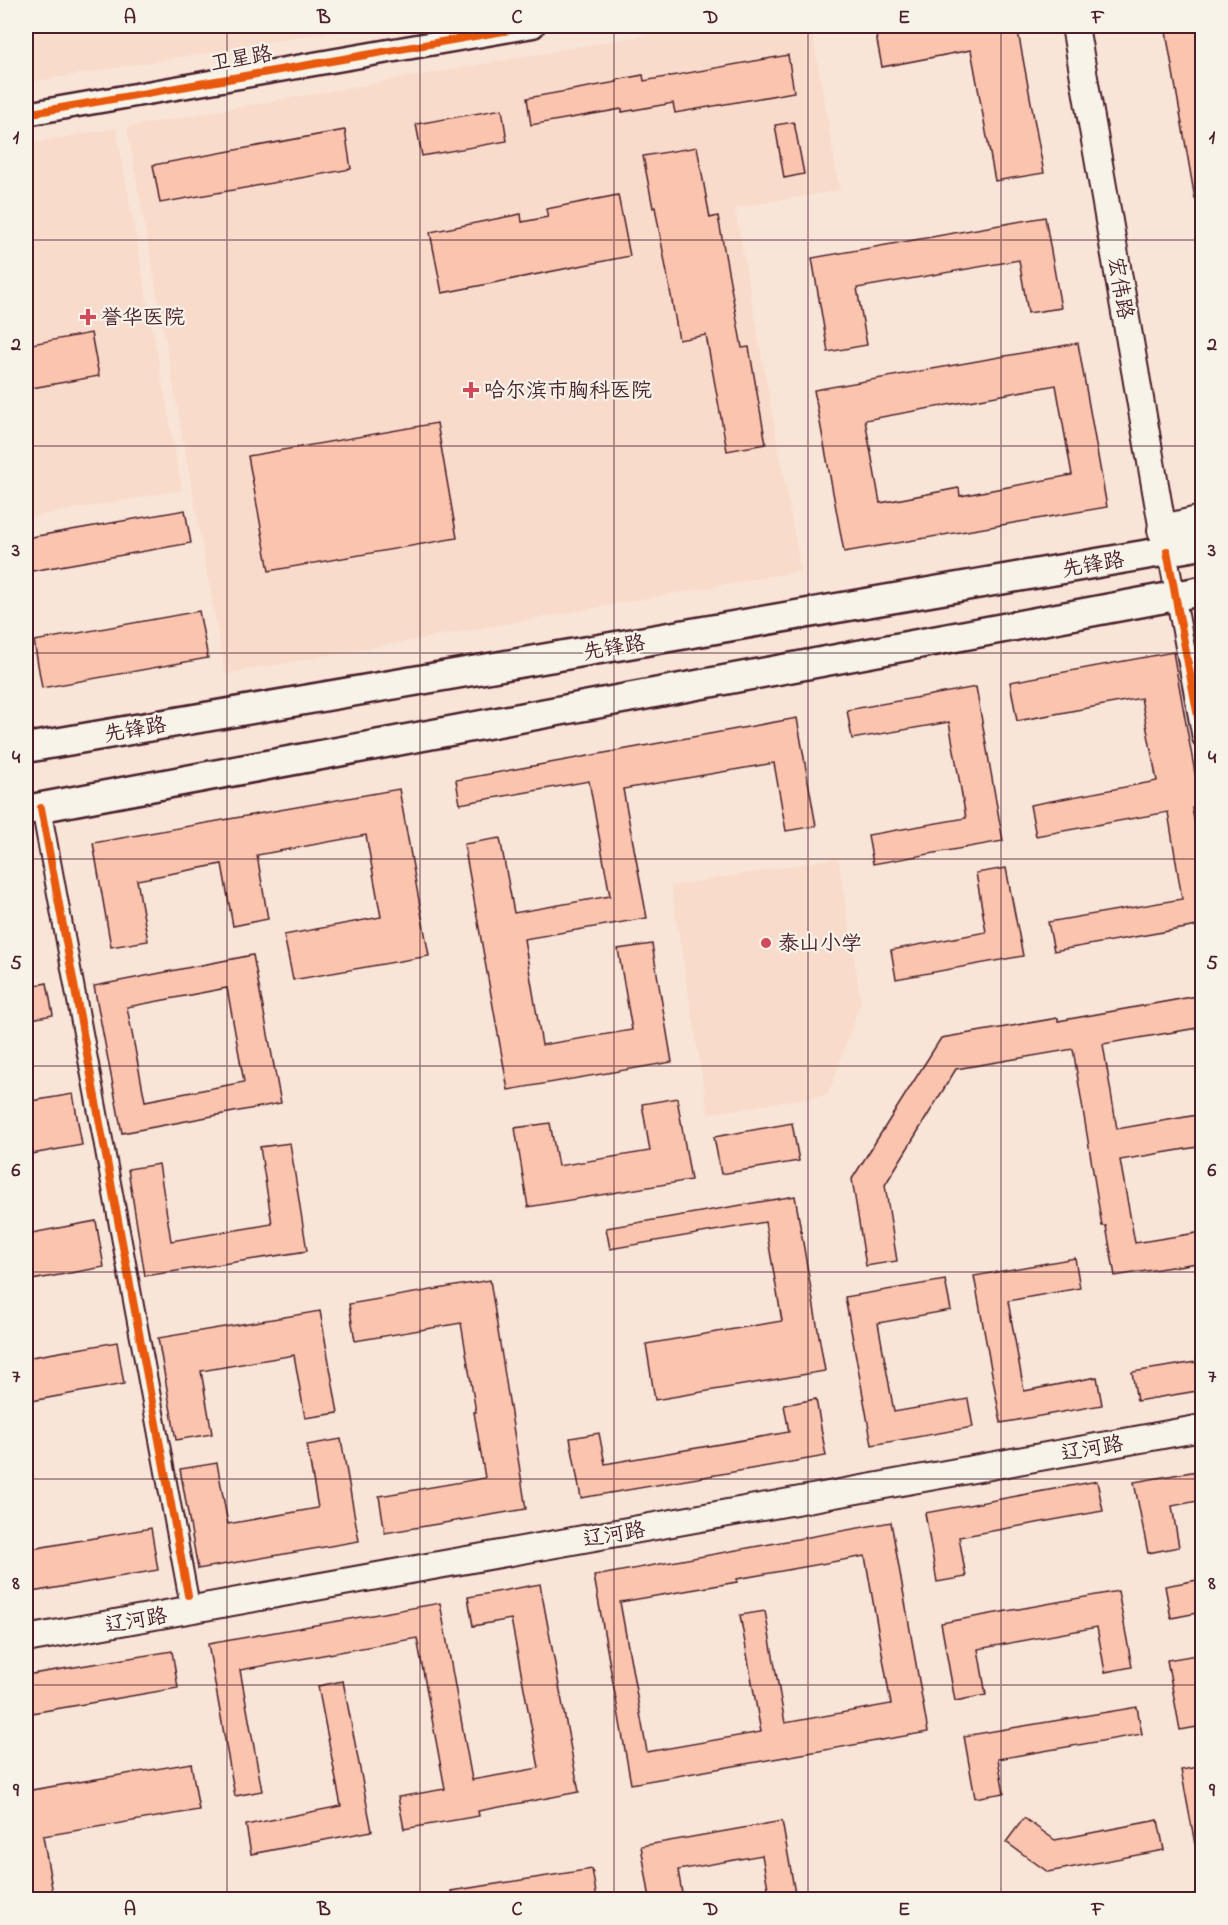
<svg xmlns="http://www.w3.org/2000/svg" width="1228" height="1925" font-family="'Indie Flower','LXGW WenKai TC',sans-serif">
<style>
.built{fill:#f9dbcb}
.building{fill:#fbc4ae;stroke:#4a1f2b;stroke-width:1.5;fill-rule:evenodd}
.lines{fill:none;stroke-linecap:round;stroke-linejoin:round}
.minor-casing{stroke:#4a1f2b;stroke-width:22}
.tertiary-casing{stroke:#4a1f2b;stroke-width:27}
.secondary-casing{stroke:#4a1f2b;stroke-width:30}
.primary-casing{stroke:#4a1f2b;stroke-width:33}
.trunk-casing{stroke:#4a1f2b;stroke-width:34}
.minor{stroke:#f7f3e8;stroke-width:18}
.tertiary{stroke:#f7f3e8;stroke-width:22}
.secondary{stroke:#f7f3e8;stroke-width:26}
.primary{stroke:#f7f3e8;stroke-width:28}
.trunk{stroke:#f7f3e8;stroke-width:30}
.cycleway-casing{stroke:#f7f3e8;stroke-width:11}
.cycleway{stroke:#e8590c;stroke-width:8}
.grid{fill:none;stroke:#4a1f2b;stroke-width:1.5;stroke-opacity:0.55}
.poi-dot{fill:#d1495b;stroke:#f7f3e8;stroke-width:2}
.labels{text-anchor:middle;stroke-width:4.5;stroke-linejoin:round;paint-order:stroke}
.street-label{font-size:21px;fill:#4a1f2b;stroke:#f7f3e8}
.poi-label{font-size:21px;fill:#4a1f2b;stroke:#f7f3e8;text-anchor:start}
.neatline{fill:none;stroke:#4a1f2b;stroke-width:2}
.grid-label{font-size:20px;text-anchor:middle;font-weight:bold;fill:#4a1f2b}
</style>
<rect width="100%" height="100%" fill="#f8e5d7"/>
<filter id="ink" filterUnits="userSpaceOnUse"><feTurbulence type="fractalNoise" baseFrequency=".0167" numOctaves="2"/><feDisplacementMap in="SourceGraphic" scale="12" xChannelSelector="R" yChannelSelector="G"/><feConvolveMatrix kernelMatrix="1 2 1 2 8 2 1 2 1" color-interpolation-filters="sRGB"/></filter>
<g filter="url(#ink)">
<g class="built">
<polygon points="26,26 367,26 26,83"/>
<polygon points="695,26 811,26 840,190 735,208 801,571 225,674 127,127"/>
<polygon points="116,128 182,490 26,518 26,144"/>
<polygon points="838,858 861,1001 828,1095 708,1114 671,886"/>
</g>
<g class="building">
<polygon points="900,26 1017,26 1044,173 995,181 971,50 882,67 875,30"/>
<polygon points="1165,26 1203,26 1203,198 1195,199"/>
<polygon points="788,55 794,92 675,113 673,103 622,112 622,109 531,125 527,98 617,82 616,80 643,75 644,81"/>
<polygon points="502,109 507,141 422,156 416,124"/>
<polygon points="794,122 804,174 784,178 775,125"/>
<polygon points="345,130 351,169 160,203 153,165"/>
<polygon points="697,147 710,218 718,216 742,348 749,347 766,444 727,451 706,335 679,340 655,207 653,208 643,156"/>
<polygon points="618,195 630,256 442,293 430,232 521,214 522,222 548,217 546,209"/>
<polygon points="1045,217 1061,308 1028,313 1019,260 857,288 867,345 828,352 812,258"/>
<polygon points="91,333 99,376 26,389 26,345"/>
<path d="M1078,343L1107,507L844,552L814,390ZM1056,385L1072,475L960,496L959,488L880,503L865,420Z"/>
<polygon points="437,423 457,538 269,571 248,456"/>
<polygon points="185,510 191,543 26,572 26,538"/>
<polygon points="199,611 208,658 42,688 34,641"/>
<polygon points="1173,652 1201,806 1192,808 1203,870 1203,925 1054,951 1048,922 1182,899 1168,812 1036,836 1030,805 1157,781 1141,698 1017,721 1010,682"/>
<polygon points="976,687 1003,841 873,864 868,835 966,818 949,722 852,739 847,710"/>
<polygon points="797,718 816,826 786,831 774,763 623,789 647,918 524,939 542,1045 632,1030 618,949 652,944 672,1062 508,1090 464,844 500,838 514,913 610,896 589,781 460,804 456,780"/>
<polygon points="399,789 429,956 293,980 284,935 381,917 366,835 257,855 268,919 233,926 222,864 137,880 148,941 111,947 93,843"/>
<polygon points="1006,868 1023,956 896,979 891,950 986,932 976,873"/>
<path d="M253,955L281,1103L122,1133L94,986ZM227,988L244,1082L145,1101L127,1007Z"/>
<polygon points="47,983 53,1015 26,1020 26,987"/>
<polygon points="1203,995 1203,1027 1103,1044 1117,1129 1203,1114 1203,1146 1120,1160 1135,1243 1203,1232 1203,1262 1115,1276 1106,1226 1102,1226 1073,1049 956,1069 885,1185 897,1261 866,1266 852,1179 941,1038 1058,1018 1058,1021"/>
<polygon points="73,1094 82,1145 26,1155 26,1102"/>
<polygon points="677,1098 691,1180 528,1207 515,1128 550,1123 558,1166 650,1151 642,1104"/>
<polygon points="792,1123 799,1161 721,1174 714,1137"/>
<polygon points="290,1143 307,1251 145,1276 128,1169 159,1164 171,1241 272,1224 260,1147"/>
<polygon points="795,1196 825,1371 655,1400 646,1344 782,1321 765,1222 610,1249 606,1228"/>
<polygon points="96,1221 104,1267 26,1281 26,1234"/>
<polygon points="1075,1258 1080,1288 1008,1301 1024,1391 1097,1377 1102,1405 1001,1423 974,1276"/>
<polygon points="490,1280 526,1509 385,1533 379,1496 485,1478 474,1412 476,1412 461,1323 355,1341 349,1304"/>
<polygon points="945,1280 951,1310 878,1323 894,1412 968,1399 973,1427 872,1445 845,1297"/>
<polygon points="320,1311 338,1413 305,1418 294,1355 201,1371 212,1434 176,1440 158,1338"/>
<polygon points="117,1342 124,1384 26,1402 26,1358"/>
<polygon points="1203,1361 1203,1390 1137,1401 1132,1372"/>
<polygon points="816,1399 826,1456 581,1498 570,1438 599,1433 605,1464 789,1432 784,1405"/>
<polygon points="341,1439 359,1541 198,1569 180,1469 217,1463 228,1524 318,1508 307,1445"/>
<polygon points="1203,1470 1203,1500 1172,1506 1179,1547 1148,1553 1134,1482"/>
<polygon points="1097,1481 1103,1511 959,1537 966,1577 937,1582 925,1513"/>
<path d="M891,1522L928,1732L631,1784L594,1576ZM865,1556L891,1704L785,1723L765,1611L740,1615L761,1732L647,1752L620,1602L737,1582V1579Z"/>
<polygon points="151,1528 158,1570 26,1593 26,1550"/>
<polygon points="1203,1579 1203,1612 1171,1618 1165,1586"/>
<polygon points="540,1584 579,1792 478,1811 479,1816 404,1829 398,1797 445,1789 417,1638 240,1670 262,1791 235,1796 208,1644 440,1603 472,1780 539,1768 511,1619 473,1626 468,1597"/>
<polygon points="1118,1591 1132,1667 1105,1672 1097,1627 978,1649 986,1695 955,1701 941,1623"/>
<polygon points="172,1651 178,1688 26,1714 26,1675"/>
<polygon points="1196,1655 1203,1690 1203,1726 1180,1730 1167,1660"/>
<polygon points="343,1681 372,1831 251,1854 246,1825 341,1806 318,1686"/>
<polygon points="1137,1707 1142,1734 998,1759 1004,1793 975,1798 964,1736"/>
<polygon points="191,1763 199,1810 43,1836 54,1899 26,1899 26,1791"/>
<polygon points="1203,1766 1203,1844 1195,1844 1181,1770"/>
<polygon points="1024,1818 1055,1840 1158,1820 1164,1850 1048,1872 1006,1842"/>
<polygon points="782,1821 796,1899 770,1899 762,1855 678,1870 683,1899 650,1899 641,1846"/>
<polygon points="592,1869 597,1899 452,1899 451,1891"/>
</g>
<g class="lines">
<defs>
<g id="minor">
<polyline points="1167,551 1202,738"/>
<polyline points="41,808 188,1595"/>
</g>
<polyline id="tertiary" points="26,114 533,26"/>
<g id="secondary">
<polyline points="1075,26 1166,548"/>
<polyline points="26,1639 1202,1428"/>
</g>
<g id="primary">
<polyline points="26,748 1202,545"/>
<polyline points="26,810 1202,591"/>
</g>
<polyline id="trunk" points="1163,530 1202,521"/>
</defs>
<use href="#minor" class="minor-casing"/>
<use href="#tertiary" class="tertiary-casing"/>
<use href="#secondary" class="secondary-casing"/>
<use href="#primary" class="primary-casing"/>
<use href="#trunk" class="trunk-casing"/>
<use href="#minor" class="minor"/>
<use href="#tertiary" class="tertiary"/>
<use href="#secondary" class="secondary"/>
<use href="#primary" class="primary"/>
<use href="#trunk" class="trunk"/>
<defs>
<g id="cycleway">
<polyline points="26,114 533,26"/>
<polyline points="1167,551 1202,738"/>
<polyline points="41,808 188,1595"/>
</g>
</defs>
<use href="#cycleway" class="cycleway-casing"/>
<use href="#cycleway" class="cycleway"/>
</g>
</g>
<path class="grid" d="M227,26V1900M420,26V1900M614,26V1900M808,26V1900M1001,26V1900M26,240H1202M26,446H1202M26,653H1202M26,859H1202M26,1066H1202M26,1272H1202M26,1479H1202M26,1685H1202"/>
<g class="poi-dot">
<path d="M85 308h6v6h6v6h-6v6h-6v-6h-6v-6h6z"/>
<path d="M468 381h6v6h6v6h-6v6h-6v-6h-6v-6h6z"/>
<circle cx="766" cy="943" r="6"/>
</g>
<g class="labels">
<g class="street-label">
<text transform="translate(241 58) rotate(-10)" y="7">卫星路</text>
<text transform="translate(1121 288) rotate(80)" y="7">宏伟路</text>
<text transform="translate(1093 564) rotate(-10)" y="7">先锋路</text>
<text transform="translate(614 647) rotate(-10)" y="7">先锋路</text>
<text transform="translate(135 729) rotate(-10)" y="7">先锋路</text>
<text transform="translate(1092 1448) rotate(-10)" y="7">辽河路</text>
<text transform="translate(614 1534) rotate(-10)" y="7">辽河路</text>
<text transform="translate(136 1620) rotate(-10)" y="7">辽河路</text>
</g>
<g class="poi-label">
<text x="101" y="324">誉华医院</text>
<text x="484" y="397">哈尔滨市胸科医院</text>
<text x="778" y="950">泰山小学</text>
</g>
</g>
<rect width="1228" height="1925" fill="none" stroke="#f7f3e8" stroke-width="66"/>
<rect x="33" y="33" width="1162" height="1859" class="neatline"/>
<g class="grid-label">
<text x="130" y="23">A</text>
<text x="324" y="23">B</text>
<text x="517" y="23">C</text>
<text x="711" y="23">D</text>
<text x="904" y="23">E</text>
<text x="1098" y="23">F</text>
<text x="16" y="143">1</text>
<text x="1212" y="143">1</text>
<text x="16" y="350">2</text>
<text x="1212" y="350">2</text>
<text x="16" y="556">3</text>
<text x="1212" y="556">3</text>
<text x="16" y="763">4</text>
<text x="1212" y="763">4</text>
<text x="16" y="969">5</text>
<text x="1212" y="969">5</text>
<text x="16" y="1176">6</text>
<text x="1212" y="1176">6</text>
<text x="16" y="1382">7</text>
<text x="1212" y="1382">7</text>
<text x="16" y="1589">8</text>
<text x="1212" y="1589">8</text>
<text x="16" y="1796">9</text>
<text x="1212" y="1796">9</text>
<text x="130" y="1915">A</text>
<text x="324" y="1915">B</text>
<text x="517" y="1915">C</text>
<text x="711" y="1915">D</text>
<text x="904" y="1915">E</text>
<text x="1098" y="1915">F</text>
</g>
</svg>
